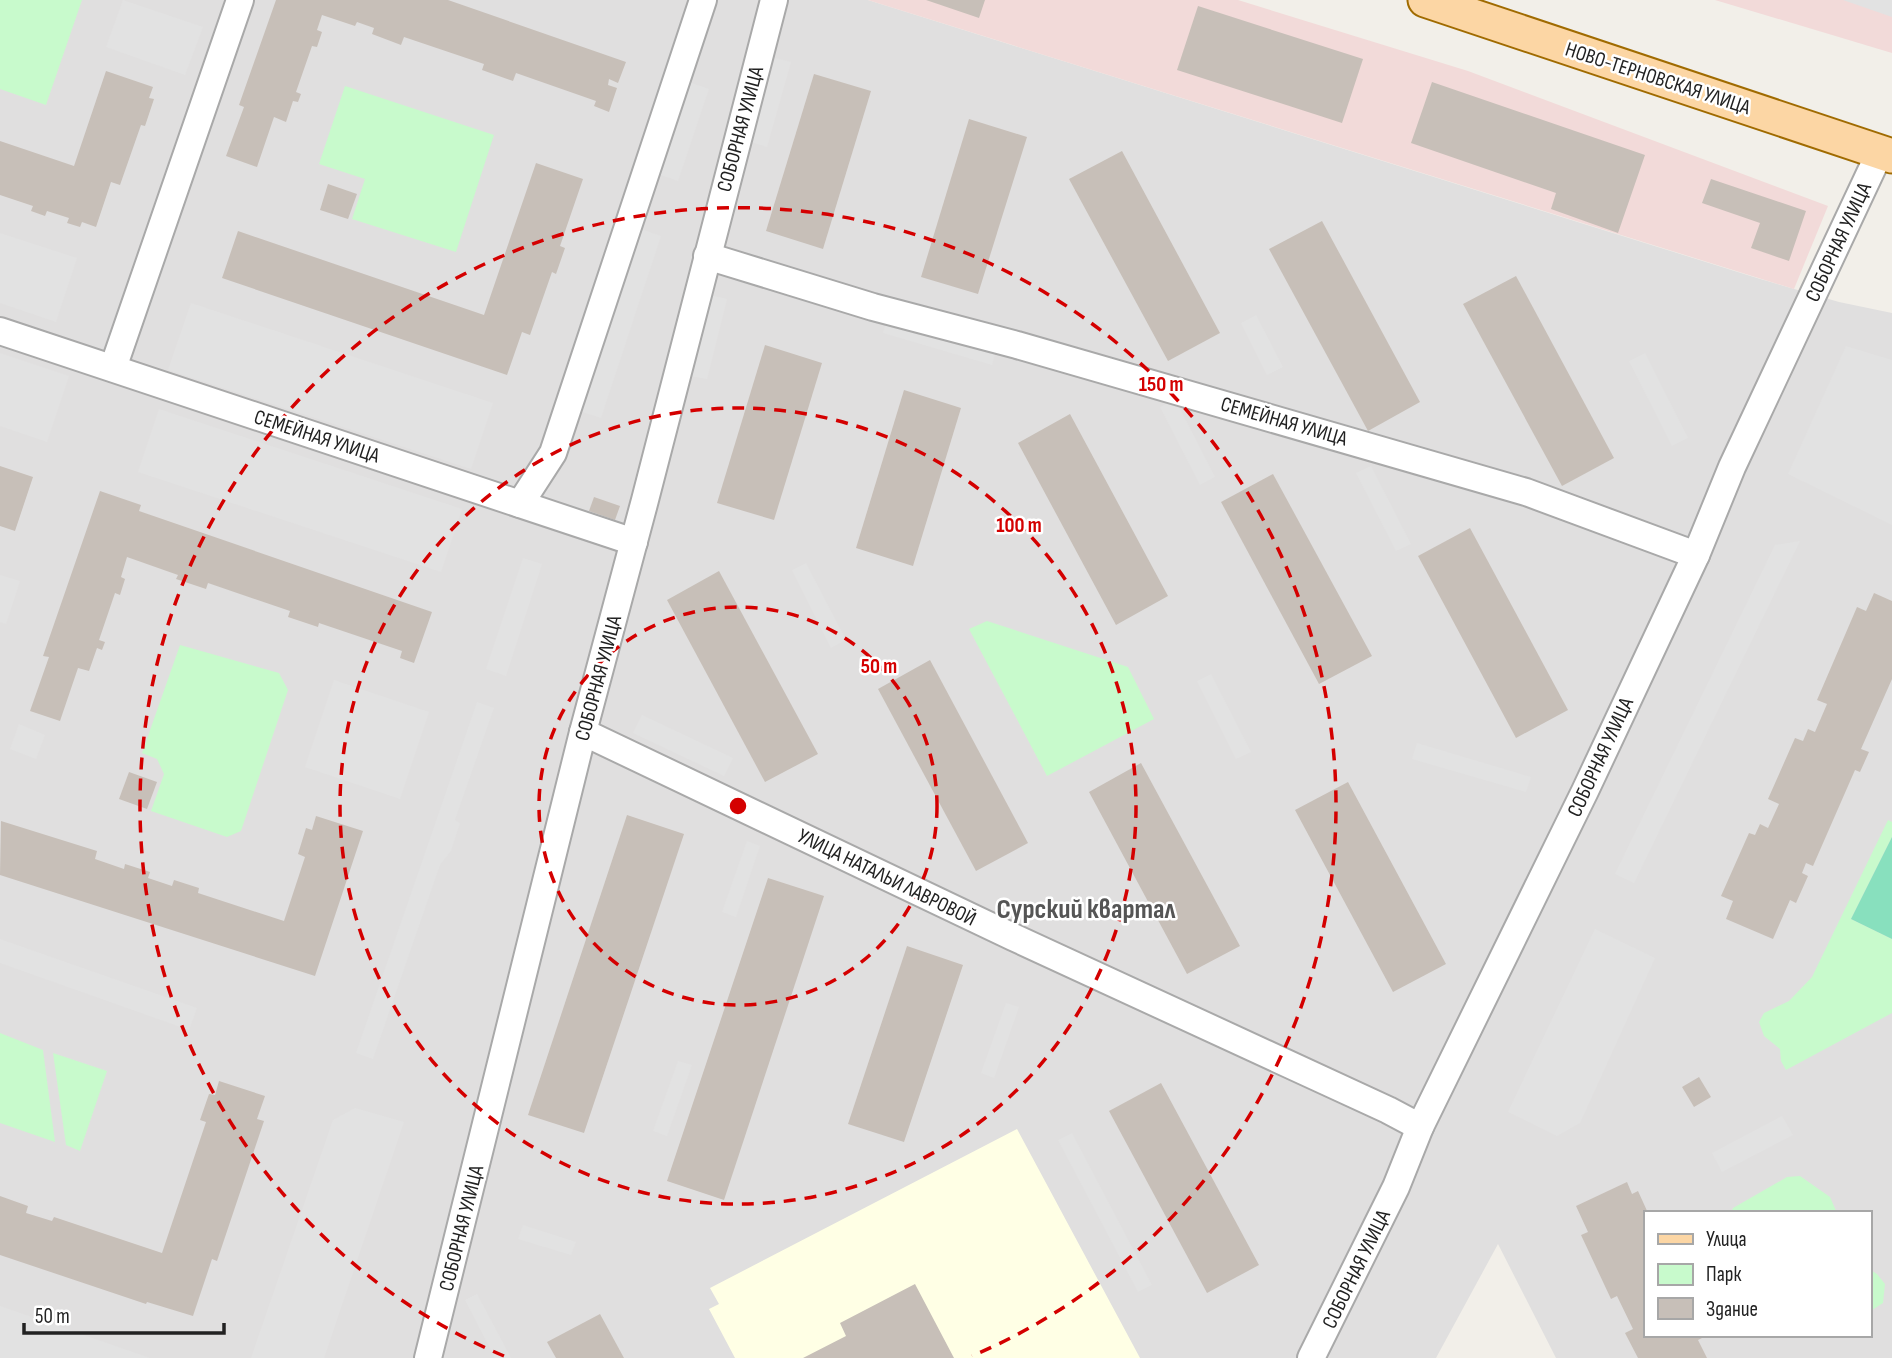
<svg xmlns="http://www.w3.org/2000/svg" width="1892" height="1358" font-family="'Sofia Sans Condensed',sans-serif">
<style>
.residential{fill:#e0dfdf;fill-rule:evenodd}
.commercial{fill:#f2dad9}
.education{fill:#ffffe5}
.park{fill:#c8facc}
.pitch{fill:#88e0be}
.parking{fill:#e2e2e2}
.building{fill:#c7bfb8}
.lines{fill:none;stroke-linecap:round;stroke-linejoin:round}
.minor-casing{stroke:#a9a9a9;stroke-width:30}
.major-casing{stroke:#a06b00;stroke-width:37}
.minor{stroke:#fff;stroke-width:26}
.major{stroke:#fcd6a4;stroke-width:33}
.ring{fill:none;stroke:#d40000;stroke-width:3.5;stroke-dasharray:12 9}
.labels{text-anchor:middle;stroke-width:5;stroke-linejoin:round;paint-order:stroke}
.street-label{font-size:21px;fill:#222;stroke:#fff}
.district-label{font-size:28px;font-weight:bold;fill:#555;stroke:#fff}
.centre{fill:#d40000;stroke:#fff;stroke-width:3.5}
.ring-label{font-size:21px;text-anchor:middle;font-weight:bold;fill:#d40000;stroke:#fff;stroke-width:5;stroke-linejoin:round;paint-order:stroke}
</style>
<rect width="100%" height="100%" fill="#f2efe9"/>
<path class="residential" d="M0,0H868L1757,278L1839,302L1892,313V1358H1556L1498,1244L1436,1358H0ZM1645,1213H1869V1335H1645Z"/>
<g class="commercial">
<polygon points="868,0 1238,0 1468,71 1828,206 1794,289"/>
<polygon points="1715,0 1892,0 1892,53"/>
</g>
<polygon class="education" points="1017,1129 1140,1358 735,1358 709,1309 719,1304 710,1288"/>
<g class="park">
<polygon points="0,0 82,0 46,105 0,89"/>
<polygon points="345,86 494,135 456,252 352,219 365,179 319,164"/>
<polygon points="987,621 1128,667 1154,719 1047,776 969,629"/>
<polygon points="180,645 279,673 288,690 241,831 227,837 151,811 164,774 157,759 142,753"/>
<polygon points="1888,820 1892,822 1892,837 1851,919 1892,939 1892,1013 1786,1070 1781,1061 1780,1049 1764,1036 1759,1022 1764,1013 1789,1001 1812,977"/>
<polygon points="0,1033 43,1050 55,1142 0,1123"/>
<polygon points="53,1053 107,1071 80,1151 66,1145"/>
<polygon points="1800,1176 1830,1197 1837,1213 1731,1213 1733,1208 1787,1177"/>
<polygon points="1869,1269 1877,1274 1885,1284 1883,1303 1869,1312"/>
</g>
<polygon class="pitch" points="1892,837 1892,939 1851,919"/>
<g class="parking">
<polygon points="123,0 203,27 185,75 106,47"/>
<polygon points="1843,0 1892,0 1892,17"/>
<polygon points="775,58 791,62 767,147 751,142"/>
<polygon points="689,82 709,89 678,181 658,174"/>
<polygon points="638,228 661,236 601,418 576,410"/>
<polygon points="0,233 77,258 56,322 0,303"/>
<polygon points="710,295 727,299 707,379 690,376"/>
<polygon points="191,303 493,403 471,469 168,370"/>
<polygon points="1256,315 1283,367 1267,375 1241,323"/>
<polygon points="888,316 997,347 992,365 883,333"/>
<polygon points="1846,346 1892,360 1892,525 1788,474"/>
<polygon points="0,353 69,376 47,442 0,426"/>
<polygon points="1645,353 1688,438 1672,446 1629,361"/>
<polygon points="1175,399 1215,477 1200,485 1160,407"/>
<polygon points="159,409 462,509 441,572 138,472"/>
<polygon points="1371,466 1411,544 1396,551 1356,473"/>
<polygon points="1800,541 1634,883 1615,874 1775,545"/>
<polygon points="523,558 542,564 506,676 486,669"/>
<polygon points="806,563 846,640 831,648 792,570"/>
<polygon points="0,575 20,581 6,624 0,622"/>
<polygon points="1211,674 1251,752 1236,759 1197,681"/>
<polygon points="334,680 429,712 400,799 305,767"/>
<polygon points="477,702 494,708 455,820 460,823 451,851 440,865 373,1059 356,1053"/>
<polygon points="642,715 733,758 724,776 633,733"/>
<polygon points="19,724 45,735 36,759 10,749"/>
<polygon points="1417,743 1531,777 1526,792 1412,759"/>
<polygon points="747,841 760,846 736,917 722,912"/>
<polygon points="1595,929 1655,958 1580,1123 1557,1136 1508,1112"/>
<polygon points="0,939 197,1008 189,1030 0,963"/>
<polygon points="1006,1003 1019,1007 994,1078 981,1073"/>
<polygon points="678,1061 692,1065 667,1136 653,1131"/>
<polygon points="355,1108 404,1122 324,1358 251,1358 333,1120"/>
<polygon points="1782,1116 1793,1135 1722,1172 1712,1153"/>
<polygon points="1072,1133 1152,1285 1138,1292 1058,1140"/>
<polygon points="523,1225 576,1242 571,1255 518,1239"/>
<polygon points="477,1294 511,1358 495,1358 465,1300"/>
<polygon points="0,1306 150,1358 0,1358"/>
</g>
<g class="building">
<polygon points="276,0 448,0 626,62 618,83 609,79 608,85 617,88 609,112 594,106 596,101 516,73 513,81 482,70 484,64 404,37 401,45 372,34 374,28 357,22 355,26 322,15 317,30 322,32 317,47 312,46 296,92 301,94 298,102 293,101 286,122 274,117 257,167 226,156 244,107 239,105"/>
<polygon points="926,0 985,0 979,18"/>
<polygon points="1198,6 1363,59 1342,123 1177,70"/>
<polygon points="106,71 153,87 149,98 154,99 145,126 141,125 120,185 111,182 96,227 82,222 80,227 67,223 69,218 47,211 45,216 31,211 33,206 0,195 0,141 74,166"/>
<polygon points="814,74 871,91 823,249 766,231"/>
<polygon points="1432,82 1645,155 1618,233 1551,209 1556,193 1411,143"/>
<polygon points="969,119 1027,137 978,294 921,277"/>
<polygon points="1122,151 1220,333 1168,361 1069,179"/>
<polygon points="536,163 583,179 560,246 565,248 556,274 552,272 530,335 522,332 507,375 222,278 238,231 484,315"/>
<polygon points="1711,179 1806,211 1789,261 1751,248 1760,223 1702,203"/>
<polygon points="328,184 357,194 348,219 320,210"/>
<polygon points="1322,221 1420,402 1368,431 1269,249"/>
<polygon points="1516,276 1614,458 1562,486 1463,304"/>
<polygon points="765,345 822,363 774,520 717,503"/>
<polygon points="904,390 961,408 913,566 856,548"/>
<polygon points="1070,414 1168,596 1116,625 1018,443"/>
<polygon points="0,466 33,477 15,531 0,526"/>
<polygon points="1273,474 1372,656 1319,684 1221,502"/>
<polygon points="100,491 141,505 139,511 432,612 414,663 400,658 402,651 319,623 318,627 288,617 290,611 208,583 206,589 176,579 178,575 127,557 121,577 125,579 120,595 115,593 99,640 105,642 102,650 97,648 89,671 78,668 60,721 30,711 49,657 43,656"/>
<polygon points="594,497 620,506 615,520 589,511"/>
<polygon points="1470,528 1568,710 1516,738 1418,556"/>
<polygon points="719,571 818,754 765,782 667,600"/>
<polygon points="1874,593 1892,601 1892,679 1861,749 1869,752 1860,772 1855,770 1813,866 1806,863 1802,873 1808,876 1796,903 1790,900 1773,939 1726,919 1733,901 1721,896 1749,833 1755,835 1760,824 1768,828 1779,804 1768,799 1795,738 1803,741 1808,729 1815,732 1827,704 1817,700 1857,607 1866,611"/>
<polygon points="930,660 1028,843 976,871 878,689"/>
<polygon points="1141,763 1240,946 1187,974 1089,792"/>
<polygon points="129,772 157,782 147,809 119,799"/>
<polygon points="1348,782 1446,964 1393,992 1295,810"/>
<polygon points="627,815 684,834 584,1133 528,1115"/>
<polygon points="316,816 363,831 315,976 0,875 1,821 97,851 95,859 124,869 125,864 150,872 148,878 172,886 174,880 199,888 198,893 284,921 305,857 298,854 306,828 312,830"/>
<polygon points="768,878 824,896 724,1200 667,1181"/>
<polygon points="907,946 963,965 904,1142 848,1124"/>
<polygon points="1699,1077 1711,1097 1694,1107 1682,1087"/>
<polygon points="219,1081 265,1096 257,1119 264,1121 217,1261 212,1259 193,1316 147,1302 146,1304 0,1255 0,1196 28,1206 26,1213 52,1221 54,1217 162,1253 206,1122 200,1120 209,1094 215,1095"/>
<polygon points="1161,1083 1259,1265 1207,1293 1109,1111"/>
<polygon points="1627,1182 1632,1194 1638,1191 1648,1213 1645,1213 1645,1335 1708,1335 1698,1340 1707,1358 1638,1358 1625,1333 1633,1329 1617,1296 1611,1299 1581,1235 1588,1232 1576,1206"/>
<polygon points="915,1284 954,1358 803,1358 846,1336 840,1323"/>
<polygon points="600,1314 624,1358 556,1358 547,1342"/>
</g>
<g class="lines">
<defs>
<g id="minor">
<polyline points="707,256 873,307 1017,345 1526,492 1696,555"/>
<polyline points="0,331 634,542"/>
<polyline points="113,368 240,0"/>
<polyline points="520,504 553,453 703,0"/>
<polyline points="583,732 1013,937 1388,1110 1420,1127"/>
<polyline points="428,1358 583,732 645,500 774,0"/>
<polyline points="1311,1358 1396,1187 1420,1127 1585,791 1696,555 1732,467 1880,152"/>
</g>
<polyline id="major" points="1425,0 1892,156"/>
</defs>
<use href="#minor" class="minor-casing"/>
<use href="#major" class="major-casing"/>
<use href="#minor" class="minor"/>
<use href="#major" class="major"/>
</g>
<g class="ring">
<circle cx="738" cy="806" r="199"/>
<circle cx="738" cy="806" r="398"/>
<path d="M504 1356A598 598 0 1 1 972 1356"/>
</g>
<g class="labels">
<g class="street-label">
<text transform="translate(1658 78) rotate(18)" y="7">НОВО-ТЕРНОВСКАЯ УЛИЦА</text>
<text transform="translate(740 129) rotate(-75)" y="7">СОБОРНАЯ УЛИЦА</text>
<text transform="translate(1838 242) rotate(-65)" y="7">СОБОРНАЯ УЛИЦА</text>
<text transform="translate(1284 421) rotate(16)" y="7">СЕМЕЙНАЯ УЛИЦА</text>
<text transform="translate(317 436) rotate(18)" y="7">СЕМЕЙНАЯ УЛИЦА</text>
<text transform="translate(598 678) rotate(-75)" y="7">СОБОРНАЯ УЛИЦА</text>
<text transform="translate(1600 757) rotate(-65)" y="7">СОБОРНАЯ УЛИЦА</text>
<text transform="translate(887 877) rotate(26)" y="7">УЛИЦА НАТАЛЬИ ЛАВРОВОЙ</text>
<text transform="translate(461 1228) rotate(-76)" y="7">СОБОРНАЯ УЛИЦА</text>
<text transform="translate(1356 1269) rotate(-64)" y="7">СОБОРНАЯ УЛИЦА</text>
</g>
<g class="district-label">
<text x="1086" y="918">Сурский квартал</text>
</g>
</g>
<circle cx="738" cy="806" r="10" class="centre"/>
<g class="ring-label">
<text x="1161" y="391">150 m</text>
<text x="1019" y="532">100 m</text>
<text x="879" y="673">50 m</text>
</g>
<rect x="1644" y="1211" width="228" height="126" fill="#ffffff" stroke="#a7a7a7" stroke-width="2"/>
<rect x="1658" y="1234" width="35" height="10" fill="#fcd6a4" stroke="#a7a7a7" stroke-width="2"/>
<text x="1706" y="1246" font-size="21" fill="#222222">Улица</text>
<rect x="1658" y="1264" width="35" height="21" fill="#c8facc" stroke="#a7a7a7" stroke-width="2"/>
<text x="1706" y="1281" font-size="21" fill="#222222">Парк</text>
<rect x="1658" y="1298" width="35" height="21" fill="#c7bfb8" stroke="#a7a7a7" stroke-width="2"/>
<text x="1706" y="1316" font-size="21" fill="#222222">Здание</text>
<path d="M24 1323v10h200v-10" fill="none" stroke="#222222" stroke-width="3.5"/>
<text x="35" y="1323" font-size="21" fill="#222222" stroke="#ffffff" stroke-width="5" paint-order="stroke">50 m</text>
</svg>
